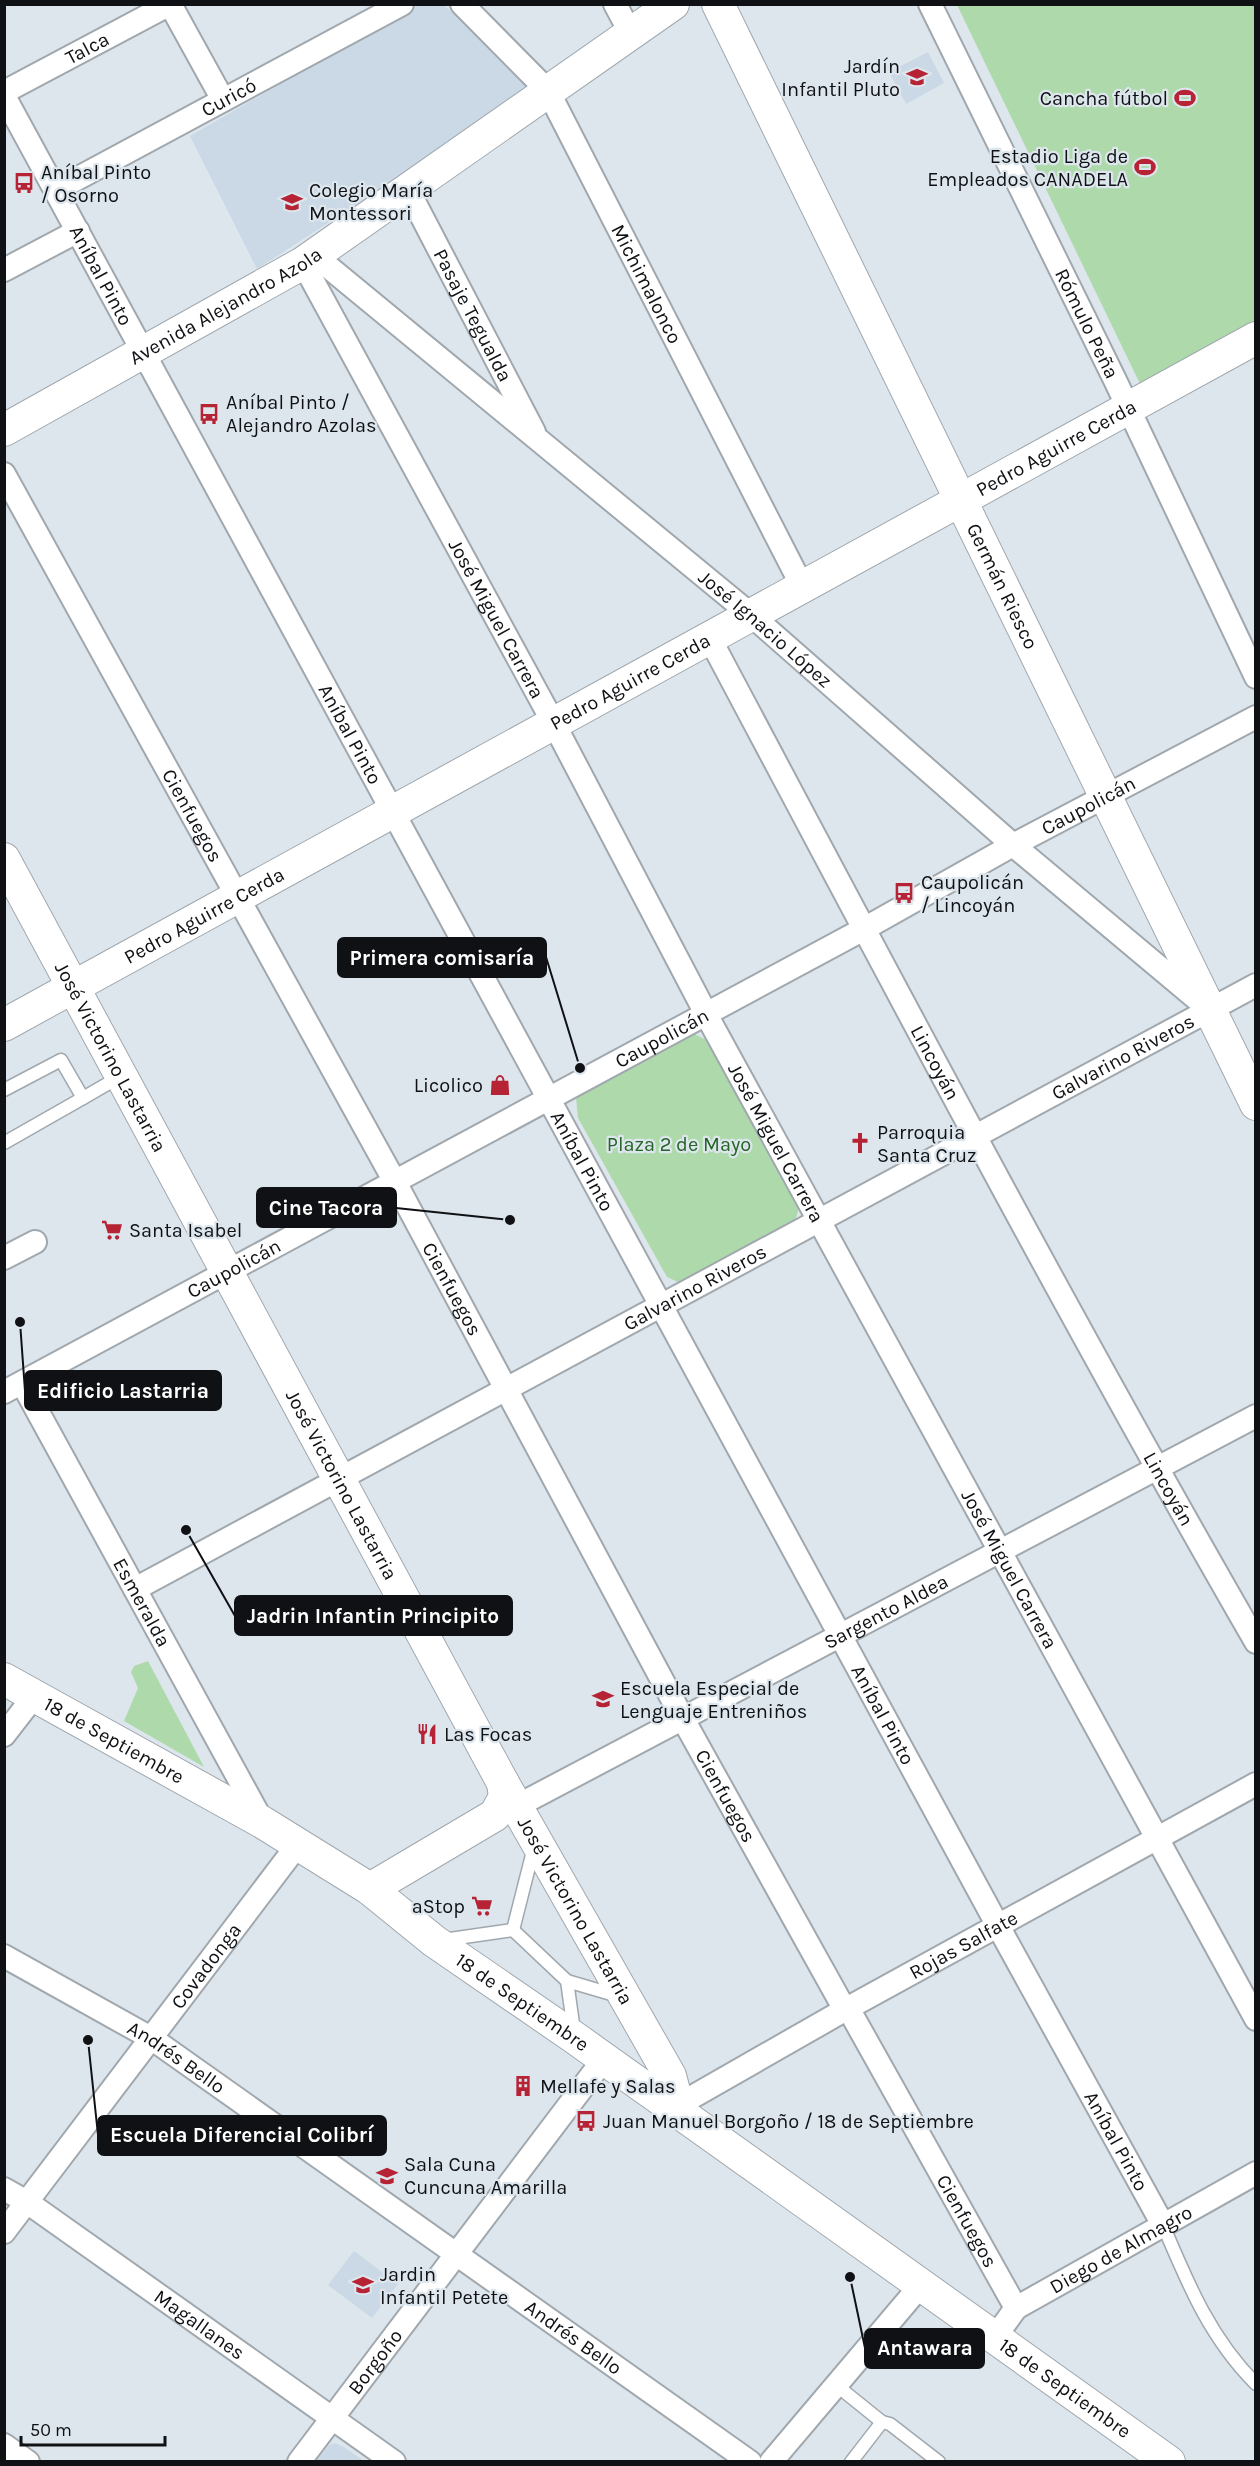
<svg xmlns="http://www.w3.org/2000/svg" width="1260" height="2466" font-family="Karla,sans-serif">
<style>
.built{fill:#cad9e5}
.green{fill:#aedaab}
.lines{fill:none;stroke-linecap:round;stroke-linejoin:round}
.lane-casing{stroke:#a0a8ae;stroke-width:15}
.street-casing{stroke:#a0a8ae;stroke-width:26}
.secondary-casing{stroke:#a0a8ae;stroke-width:34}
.lane{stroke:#fff;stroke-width:12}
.street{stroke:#fff;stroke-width:22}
.secondary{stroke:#fff;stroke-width:32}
.labels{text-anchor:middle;stroke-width:4.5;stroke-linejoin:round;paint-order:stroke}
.street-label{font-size:20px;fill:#0f1114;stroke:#dde6ed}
.poi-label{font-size:20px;fill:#0f1114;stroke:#dde6ed;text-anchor:start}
.park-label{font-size:20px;fill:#246424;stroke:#dde6ed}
.leader{fill:none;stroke:#0f1114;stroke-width:2}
.callout-dot{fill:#0f1114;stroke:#dde6ed;stroke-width:2}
.callout{fill:#0f1114;stroke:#0f1114;stroke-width:2}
.callout-label{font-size:21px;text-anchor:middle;font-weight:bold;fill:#fff}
</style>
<rect width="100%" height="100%" fill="#dde6ed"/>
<g class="built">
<polygon points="418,5 444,5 533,90 257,269 190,136"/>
<polygon points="928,52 944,83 906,104 889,72"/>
<polygon points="354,2251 398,2284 372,2318 328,2285"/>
<polygon points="335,2443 344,2447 364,2461 316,2461 329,2445"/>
</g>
<g class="green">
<polygon points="957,5 1255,5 1255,329 1143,390"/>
<polygon points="694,1034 711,1042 799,1208 795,1221 680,1283 667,1277 578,1118 576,1097"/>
<polygon points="148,1661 204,1767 124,1721 138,1688 131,1672 134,1666"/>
</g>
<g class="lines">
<defs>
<g id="lane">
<polyline points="4,1090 61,1060 83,1098 4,1143"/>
<polyline points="83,1098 121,1076"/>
<polyline points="513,1930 534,1847"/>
<polyline points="443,1940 513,1930 567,1981 574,2031"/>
<polyline points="567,1981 618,1996"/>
<path d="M1163,2225C1188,2284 1210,2338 1256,2384"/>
<polyline points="836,2385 882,2422"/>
<polyline points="851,2462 882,2422 890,2424 939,2462"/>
</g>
<g id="street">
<polyline points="170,4 223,100"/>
<path id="s1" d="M462,4L548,91L802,586"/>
<polyline points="615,4 631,34"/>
<path id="s2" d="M930,4L1115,380L1256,677"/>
<path id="s3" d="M4,92L170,4"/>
<path id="s4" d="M4,96L998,1926L1163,2225"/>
<path id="s5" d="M56,190L402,4"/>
<path id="s6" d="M408,190L534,432"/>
<path id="s7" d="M314,255L750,614L1013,845L1203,1004"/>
<path id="s8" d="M303,263L553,722L713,1027L1256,2019"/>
<polyline points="4,270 78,231"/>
<path id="s9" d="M4,474L395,1182L683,1719L845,2010"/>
<path id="s10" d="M709,637C888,974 1065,1311 1256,1642"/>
<polyline points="4,1258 35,1242"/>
<path id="s11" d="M22,1383L262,1821"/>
<path id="s12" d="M4,1392L862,930L1013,845L1256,717"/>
<path id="s13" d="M135,1589L1256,985"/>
<polyline points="4,1735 35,1695"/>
<path id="s14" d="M517,1806L1256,1416"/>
<path id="s15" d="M4,1956L151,2038L750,2462"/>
<path id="s16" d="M848,2008L1016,2308"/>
<path id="s17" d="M673,2108L848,2008L1256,1784"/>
<path id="s18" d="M4,2189L27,2202L394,2462"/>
<path id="s19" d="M4,2232L299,1843"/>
<path id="s20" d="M995,2337L1016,2308L1256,2173"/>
<polyline points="4,2445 28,2462"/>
<path id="s21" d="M299,2462L604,2059"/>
<polyline points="771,2462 921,2285"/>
</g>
<g id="secondary">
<path id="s22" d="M718,4L1256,1104"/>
<path id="s23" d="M4,430L303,263L673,4"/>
<path id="s24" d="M4,859L503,1783L670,2076L674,2091L673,2108"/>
<path id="s25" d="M4,1025L1256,338"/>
<path id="s26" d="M4,1679L262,1822L370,1889L434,1941L575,2038L1169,2462"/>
<polyline points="370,1889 495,1815 505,1797 503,1783"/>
</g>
</defs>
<use href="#lane" class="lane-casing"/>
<use href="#street" class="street-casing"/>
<use href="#secondary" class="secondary-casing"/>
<use href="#lane" class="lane"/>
<use href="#street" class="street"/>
<use href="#secondary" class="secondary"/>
</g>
<defs>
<symbol id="school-bare" viewBox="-9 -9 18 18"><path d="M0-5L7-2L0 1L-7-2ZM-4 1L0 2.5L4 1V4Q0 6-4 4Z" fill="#b52335" stroke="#dde6ed" stroke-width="2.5" paint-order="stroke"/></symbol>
<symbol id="stadium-bare" viewBox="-9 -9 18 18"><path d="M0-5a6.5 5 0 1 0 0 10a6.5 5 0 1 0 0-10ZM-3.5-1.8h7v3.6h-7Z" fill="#b52335" stroke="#dde6ed" stroke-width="2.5" paint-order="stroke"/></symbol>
<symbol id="bus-bare" viewBox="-9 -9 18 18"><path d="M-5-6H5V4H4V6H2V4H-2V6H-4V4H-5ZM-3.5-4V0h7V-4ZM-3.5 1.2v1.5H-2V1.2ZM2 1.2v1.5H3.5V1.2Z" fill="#b52335" stroke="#dde6ed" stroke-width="2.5" paint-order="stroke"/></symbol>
<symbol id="shop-bare" viewBox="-9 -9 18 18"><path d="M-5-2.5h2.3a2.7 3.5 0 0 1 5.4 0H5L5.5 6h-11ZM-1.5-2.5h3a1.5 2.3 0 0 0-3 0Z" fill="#b52335" stroke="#dde6ed" stroke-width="2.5" paint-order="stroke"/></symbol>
<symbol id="church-bare" viewBox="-9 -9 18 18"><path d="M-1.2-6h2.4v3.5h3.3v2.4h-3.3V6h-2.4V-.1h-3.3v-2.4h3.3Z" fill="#b52335" stroke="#dde6ed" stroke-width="2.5" paint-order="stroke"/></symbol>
<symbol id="supermarket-bare" viewBox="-9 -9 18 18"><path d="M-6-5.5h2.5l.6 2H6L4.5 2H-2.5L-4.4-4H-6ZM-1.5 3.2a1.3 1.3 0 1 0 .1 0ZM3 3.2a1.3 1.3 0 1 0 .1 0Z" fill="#b52335" stroke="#dde6ed" stroke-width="2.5" paint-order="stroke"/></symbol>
<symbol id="restaurant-bare" viewBox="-9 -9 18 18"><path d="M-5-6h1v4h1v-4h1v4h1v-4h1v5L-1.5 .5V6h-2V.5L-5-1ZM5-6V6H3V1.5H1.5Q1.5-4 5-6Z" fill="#b52335" stroke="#dde6ed" stroke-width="2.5" paint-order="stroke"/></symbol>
<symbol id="building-bare" viewBox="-9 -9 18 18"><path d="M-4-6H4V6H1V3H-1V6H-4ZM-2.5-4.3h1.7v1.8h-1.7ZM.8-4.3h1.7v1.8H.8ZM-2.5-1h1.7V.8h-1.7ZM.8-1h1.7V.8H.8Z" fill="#b52335" stroke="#dde6ed" stroke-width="2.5" paint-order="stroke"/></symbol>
</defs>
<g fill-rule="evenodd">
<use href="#school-bare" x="902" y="62" width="30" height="30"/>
<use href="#stadium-bare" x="1170" y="83" width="30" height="30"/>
<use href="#stadium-bare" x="1130" y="152" width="30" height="30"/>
<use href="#bus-bare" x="9" y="168" width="30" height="30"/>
<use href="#school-bare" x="277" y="187" width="30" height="30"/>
<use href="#bus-bare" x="194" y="399" width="30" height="30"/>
<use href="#bus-bare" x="889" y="878" width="30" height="30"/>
<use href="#shop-bare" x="485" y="1070" width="30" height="30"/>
<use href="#church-bare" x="845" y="1128" width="30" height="30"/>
<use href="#supermarket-bare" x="97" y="1215" width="30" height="30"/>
<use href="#school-bare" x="588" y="1684" width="30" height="30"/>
<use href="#restaurant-bare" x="412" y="1719" width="30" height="30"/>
<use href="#supermarket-bare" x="467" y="1891" width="30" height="30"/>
<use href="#building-bare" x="508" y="2071" width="30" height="30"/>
<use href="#bus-bare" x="571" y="2106" width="30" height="30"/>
<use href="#school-bare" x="372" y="2161" width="30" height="30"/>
<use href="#school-bare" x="348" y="2270" width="30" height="30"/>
</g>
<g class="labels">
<g class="street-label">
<text dy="7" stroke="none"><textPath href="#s3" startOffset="94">Talca</textPath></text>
<text dy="7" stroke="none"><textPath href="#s5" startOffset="196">Curicó</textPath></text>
<text dy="7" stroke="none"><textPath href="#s4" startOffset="204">Aníbal Pinto</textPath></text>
<text dy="7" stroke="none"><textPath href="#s1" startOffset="339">Michimalonco</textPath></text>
<text dy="7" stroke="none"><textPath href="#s23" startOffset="254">Avenida Alejandro Azola</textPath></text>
<text dy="7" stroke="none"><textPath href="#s6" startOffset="141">Pasaje Tegualda</textPath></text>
<text dy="7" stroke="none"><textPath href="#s2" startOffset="356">Rómulo Peña</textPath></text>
<text dy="7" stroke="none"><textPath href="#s25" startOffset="1200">Pedro Aguirre Cerda</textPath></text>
<text dy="7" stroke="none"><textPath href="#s22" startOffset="648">Germán Riesco</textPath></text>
<text dy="7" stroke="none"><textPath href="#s8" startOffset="405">José Miguel Carrera</textPath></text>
<text dy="7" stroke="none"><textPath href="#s7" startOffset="586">José Ignacio López</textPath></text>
<text dy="7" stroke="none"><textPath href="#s25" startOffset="714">Pedro Aguirre Cerda</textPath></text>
<text dy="7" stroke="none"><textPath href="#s4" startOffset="726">Aníbal Pinto</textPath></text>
<text dy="7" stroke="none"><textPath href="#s12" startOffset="1233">Caupolicán</textPath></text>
<text dy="7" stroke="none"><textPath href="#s9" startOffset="390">Cienfuegos</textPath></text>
<text dy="7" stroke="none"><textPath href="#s25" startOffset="228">Pedro Aguirre Cerda</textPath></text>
<text dy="7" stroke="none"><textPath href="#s12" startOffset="747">Caupolicán</textPath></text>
<text dy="7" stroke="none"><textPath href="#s24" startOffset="225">José Victorino Lastarria</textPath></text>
<text dy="7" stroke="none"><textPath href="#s13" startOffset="1122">Galvarino Riveros</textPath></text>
<text dy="7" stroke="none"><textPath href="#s10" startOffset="482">Lincoyán</textPath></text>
<text dy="7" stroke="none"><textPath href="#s8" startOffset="999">José Miguel Carrera</textPath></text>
<text dy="7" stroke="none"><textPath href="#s4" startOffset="1212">Aníbal Pinto</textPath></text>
<text dy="7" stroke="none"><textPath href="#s12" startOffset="261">Caupolicán</textPath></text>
<text dy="7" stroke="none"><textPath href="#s13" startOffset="636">Galvarino Riveros</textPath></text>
<text dy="7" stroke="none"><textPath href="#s9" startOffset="930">Cienfuegos</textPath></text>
<text dy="7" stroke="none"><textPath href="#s24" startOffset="711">José Victorino Lastarria</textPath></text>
<text dy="7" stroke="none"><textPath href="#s10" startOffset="968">Lincoyán</textPath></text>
<text dy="7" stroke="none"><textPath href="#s8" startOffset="1485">José Miguel Carrera</textPath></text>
<text dy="7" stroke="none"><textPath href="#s11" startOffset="250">Esmeralda</textPath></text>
<text dy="7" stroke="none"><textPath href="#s14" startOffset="417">Sargento Aldea</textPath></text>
<text dy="7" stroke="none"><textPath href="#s4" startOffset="1842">Aníbal Pinto</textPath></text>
<text dy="7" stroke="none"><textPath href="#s26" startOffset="126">18 de Septiembre</textPath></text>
<text dy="7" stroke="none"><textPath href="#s9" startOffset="1506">Cienfuegos</textPath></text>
<text dy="7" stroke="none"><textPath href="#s24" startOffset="1197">José Victorino Lastarria</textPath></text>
<text dy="7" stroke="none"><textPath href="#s17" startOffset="333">Rojas Salfate</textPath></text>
<text dy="7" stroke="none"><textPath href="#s19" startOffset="334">Covadonga</textPath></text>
<text dy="7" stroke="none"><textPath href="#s26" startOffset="612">18 de Septiembre</textPath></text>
<text dy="7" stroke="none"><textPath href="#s15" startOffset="200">Andrés Bello</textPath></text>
<text dy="7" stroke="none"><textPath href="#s4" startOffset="2328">Aníbal Pinto</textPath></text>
<text dy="7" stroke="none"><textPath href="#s16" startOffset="244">Cienfuegos</textPath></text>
<text dy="7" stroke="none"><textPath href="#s20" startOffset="156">Diego de Almagro</textPath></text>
<text dy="7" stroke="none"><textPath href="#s18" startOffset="238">Magallanes</textPath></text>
<text dy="7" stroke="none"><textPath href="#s15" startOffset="686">Andrés Bello</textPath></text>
<text dy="7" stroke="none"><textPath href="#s21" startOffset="126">Borgoño</textPath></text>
<text dy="7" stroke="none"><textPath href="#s26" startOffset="1278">18 de Septiembre</textPath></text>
</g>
<g class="poi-label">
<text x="900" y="73" text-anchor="end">Jardín<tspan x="900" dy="23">Infantil Pluto</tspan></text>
<text x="1168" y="105" text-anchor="end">Cancha fútbol</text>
<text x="1128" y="163" text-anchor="end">Estadio Liga de<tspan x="1128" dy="23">Empleados CANADELA</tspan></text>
<text x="41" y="179">Aníbal Pinto<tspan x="41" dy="23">/ Osorno</tspan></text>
<text x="309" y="197">Colegio María<tspan x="309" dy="23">Montessori</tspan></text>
<text x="226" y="409">Aníbal Pinto /<tspan x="226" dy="23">Alejandro Azolas</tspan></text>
<text x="921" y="889">Caupolicán<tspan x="921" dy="23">/ Lincoyán</tspan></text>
<text x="483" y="1092" text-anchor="end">Licolico</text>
<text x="877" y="1139">Parroquia<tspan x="877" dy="23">Santa Cruz</tspan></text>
<text x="129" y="1237">Santa Isabel</text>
<text x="620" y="1695">Escuela Especial de<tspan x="620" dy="23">Lenguaje Entreniños</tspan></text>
<text x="444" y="1741">Las Focas</text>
<text x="465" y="1913" text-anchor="end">aStop</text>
<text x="540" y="2093">Mellafe y Salas</text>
<text x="603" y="2128">Juan Manuel Borgoño / 18 de Septiembre</text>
<text x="404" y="2171">Sala Cuna<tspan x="404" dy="23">Cuncuna Amarilla</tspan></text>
<text x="380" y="2281">Jardin<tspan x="380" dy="23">Infantil Petete</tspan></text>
</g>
<g class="park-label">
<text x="679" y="1151">Plaza 2 de Mayo</text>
</g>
</g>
<path class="leader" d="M580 1068L546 957M510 1220L396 1208M20 1322L25 1391M186 1530L235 1616M88 2040L98 2135M850 2277L865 2348"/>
<g class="callout-dot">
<circle cx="580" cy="1068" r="6"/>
<circle cx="510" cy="1220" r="6"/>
<circle cx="20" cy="1322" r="6"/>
<circle cx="186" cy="1530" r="6"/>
<circle cx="88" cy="2040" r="6"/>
<circle cx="850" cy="2277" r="6"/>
</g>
<g class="callout">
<rect x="338" y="938" width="208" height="39" rx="6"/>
<rect x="257" y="1188" width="139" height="39" rx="6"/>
<rect x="25" y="1371" width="196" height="39" rx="6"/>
<rect x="235" y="1596" width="277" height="39" rx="6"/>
<rect x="98" y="2116" width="288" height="39" rx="6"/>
<rect x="865" y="2329" width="119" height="39" rx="6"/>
</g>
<g class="callout-label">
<text x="442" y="965">Primera comisaría</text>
<text x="326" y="1215">Cine Tacora</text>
<text x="123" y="1398">Edificio Lastarria</text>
<text x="373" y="1623">Jadrin Infantin Principito</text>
<text x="242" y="2142">Escuela Diferencial Colibrí</text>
<text x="925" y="2355">Antawara</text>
</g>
<rect width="1260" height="2466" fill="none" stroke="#0f1114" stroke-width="12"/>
<path d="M21 2436v9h144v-9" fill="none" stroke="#0f1114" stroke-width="3"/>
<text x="30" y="2436" font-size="18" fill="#0f1114" stroke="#dde6ed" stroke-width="4.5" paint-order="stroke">50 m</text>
</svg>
